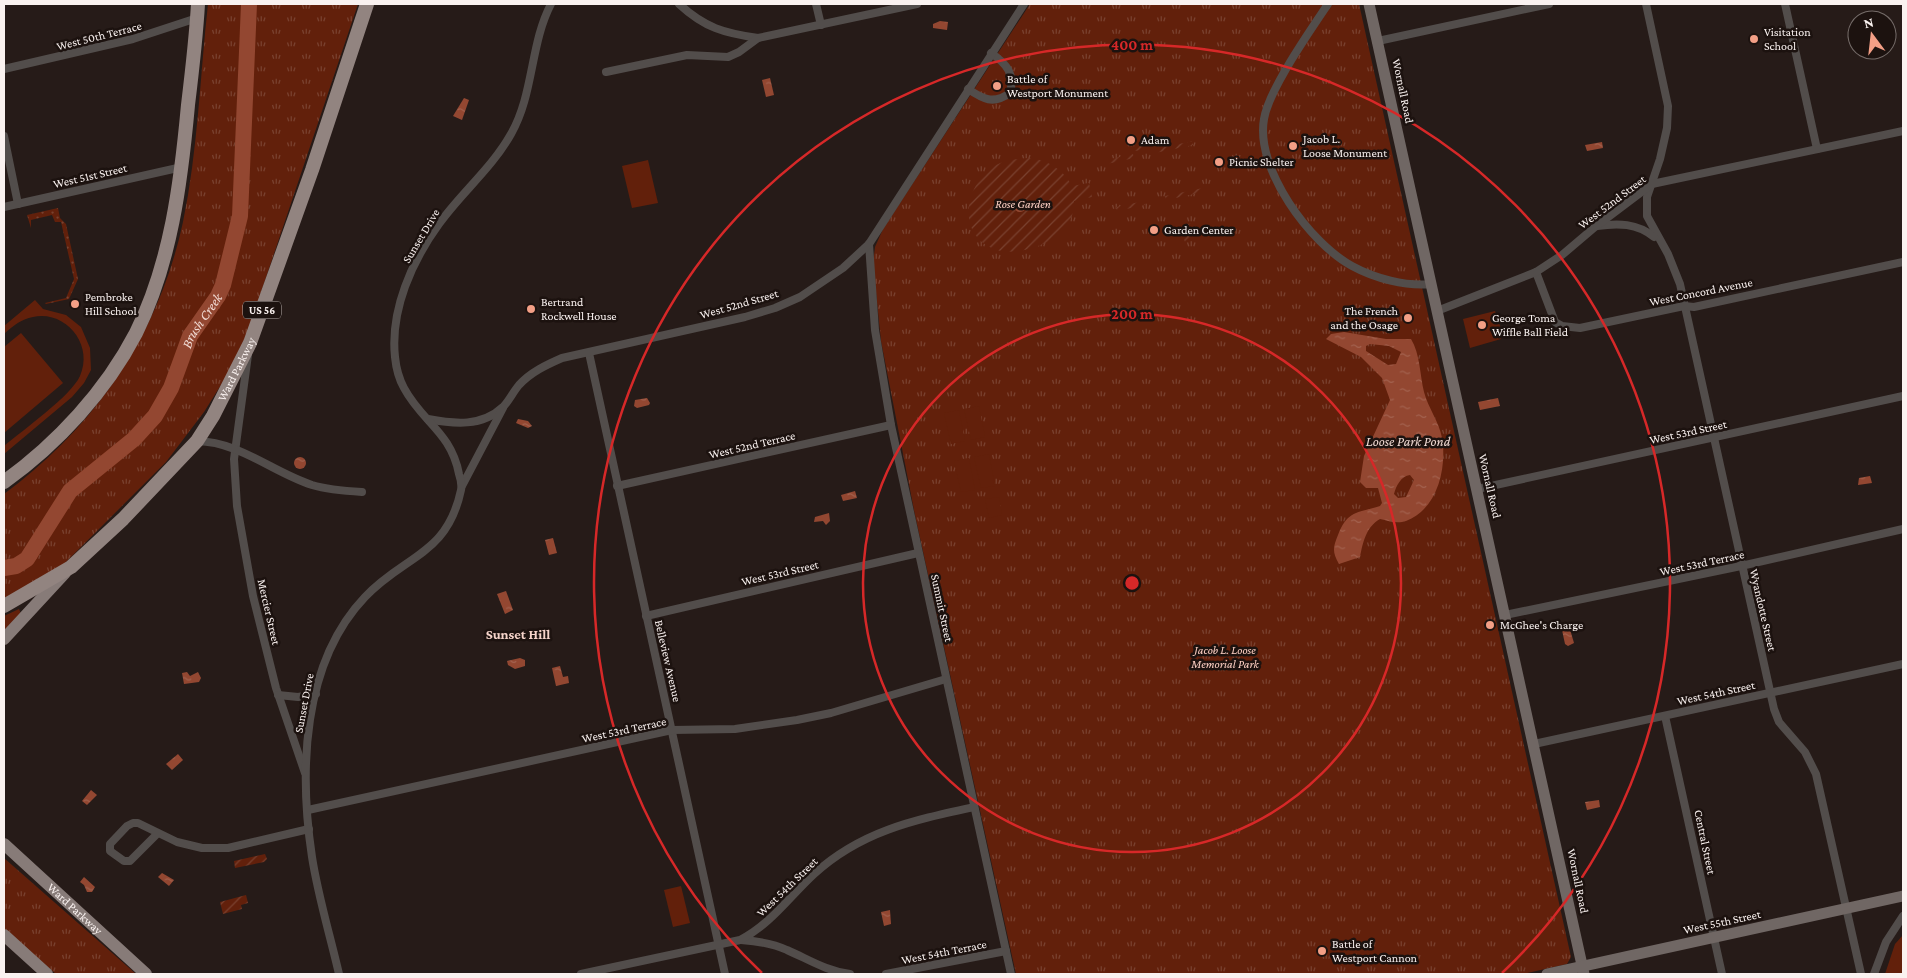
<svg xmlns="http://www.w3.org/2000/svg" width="1907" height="978" font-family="'Crimson Pro',serif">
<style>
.grass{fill:url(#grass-dots)}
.park{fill:url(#park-tufts)}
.garden{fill:url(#garden-furrows)}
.pitch{fill:#62200b}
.water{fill:url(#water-ripples);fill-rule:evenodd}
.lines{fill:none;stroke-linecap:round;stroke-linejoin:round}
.river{stroke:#934731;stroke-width:16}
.minor{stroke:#524d4b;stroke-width:8}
.secondary{stroke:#706764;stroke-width:11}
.primary{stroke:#877b78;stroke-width:12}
.trunk{stroke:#928480;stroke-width:14}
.ring{fill:none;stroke:#d62828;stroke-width:2.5}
.poi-dot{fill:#f39f86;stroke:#1c120f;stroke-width:2}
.labels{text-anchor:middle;stroke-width:5;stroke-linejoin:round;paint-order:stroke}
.shield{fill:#1c120f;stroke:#b7afac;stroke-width:1}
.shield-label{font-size:11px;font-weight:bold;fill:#faf2f0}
.poi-label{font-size:12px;fill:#faf2f0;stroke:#1c120f;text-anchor:start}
.street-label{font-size:12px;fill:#faf2f0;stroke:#1c120f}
.park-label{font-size:12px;font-style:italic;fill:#fed0c3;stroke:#1c120f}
.water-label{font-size:14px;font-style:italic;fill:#f2dbd4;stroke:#1c120f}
.neighbourhood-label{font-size:14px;font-weight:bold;fill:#f6d4ca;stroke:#1c120f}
.centre{fill:#d62828;stroke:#1c120f;stroke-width:2.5}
.ring-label{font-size:15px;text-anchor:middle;font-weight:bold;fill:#d62828;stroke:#1c120f;stroke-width:5;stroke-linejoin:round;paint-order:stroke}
</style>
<defs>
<pattern id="grass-dots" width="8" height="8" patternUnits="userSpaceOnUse" patternTransform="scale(1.25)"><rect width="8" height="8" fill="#62200b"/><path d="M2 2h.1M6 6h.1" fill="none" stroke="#79412f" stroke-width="1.8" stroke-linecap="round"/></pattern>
<pattern id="park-tufts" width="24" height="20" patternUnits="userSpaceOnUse" patternTransform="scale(1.25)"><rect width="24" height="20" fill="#62200b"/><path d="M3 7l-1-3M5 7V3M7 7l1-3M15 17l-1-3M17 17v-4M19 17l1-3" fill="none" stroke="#79412f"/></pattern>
<pattern id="garden-furrows" width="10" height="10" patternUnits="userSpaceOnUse" patternTransform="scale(1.25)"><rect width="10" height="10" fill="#62200b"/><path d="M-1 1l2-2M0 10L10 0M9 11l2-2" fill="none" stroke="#79412f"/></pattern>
<pattern id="water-ripples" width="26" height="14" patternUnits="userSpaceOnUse" patternTransform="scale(1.25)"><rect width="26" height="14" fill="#934731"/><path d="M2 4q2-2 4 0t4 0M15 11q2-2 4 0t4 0" fill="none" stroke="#a3624f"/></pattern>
</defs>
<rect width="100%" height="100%" fill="#261b18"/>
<polygon class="grass" points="58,208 60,218 66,224 78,279 69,299 46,304 45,303 66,298 74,279 61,222 55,222 52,215 31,220 31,228 27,215"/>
<g class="park">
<path d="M208,4H358L246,337L231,369L204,412L166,462L61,567L4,602V494C95,427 159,334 183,222C198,150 200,76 208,4Z"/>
<polygon points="1030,4 1359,4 1571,957 1567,964 1523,974 1016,974 915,515 881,341 873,263 875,247 883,229"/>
<polygon points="19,609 21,614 4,631 4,616"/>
<polygon points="4,858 136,974 56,974 4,929"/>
</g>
<g class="garden">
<polygon points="1149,141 1151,148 1135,151 1134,144"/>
<polygon points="1193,141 1193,145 1155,153 1155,149"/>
<polygon points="1133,154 1134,158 1107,164 1106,160"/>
<path d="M1029,158C1048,160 1063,169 1072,186L1089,183L1092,197L1074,201C1074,222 1063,237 1043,244C1029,250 1009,255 994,249C956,234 964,184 996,165C1005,160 1018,159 1029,158Z"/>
<polygon points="1203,188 1204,192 1166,200 1165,196"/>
<polygon points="1144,201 1145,205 1117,211 1116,207"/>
<polygon points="1193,223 1197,228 1196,238 1185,242 1179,226"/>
<polygon points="265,854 267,859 264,862 235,868 234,861"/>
<polygon points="246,895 248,903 241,905 242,909 223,914 220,902"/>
</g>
<g class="pitch">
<polygon points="648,160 658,203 632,208 622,166"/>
<path d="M35,300L43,309L66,315L81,327L90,348L91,370L84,383L72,397L4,454V446C23,430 71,396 80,376C94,345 66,310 33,317C21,319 13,326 4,334V326Z"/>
<polygon points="1495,311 1502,332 1501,339 1470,348 1463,319"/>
<polygon points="21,333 63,383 4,433 4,347"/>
<polygon points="979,406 985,437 971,440 964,409"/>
<polygon points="959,410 965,441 951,444 944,413"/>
<polygon points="989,454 995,486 981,488 974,457"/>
<polygon points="969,458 975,490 961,492 954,461"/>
<polygon points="999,497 1002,515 989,518 985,499"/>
<polygon points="681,886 690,923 673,927 664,890"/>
<polygon points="1903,935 1903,974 1885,974 1895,944"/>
</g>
<g class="water">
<polygon points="940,21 948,22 947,30 933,28 933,24"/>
<polygon points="770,78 774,95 766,97 762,80"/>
<polygon points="464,98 469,100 462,120 453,116"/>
<polygon points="1602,142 1603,148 1587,151 1585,145"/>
<circle cx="1020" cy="206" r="6"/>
<path d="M1344,332L1386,339H1411C1420,353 1420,376 1424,392C1428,408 1439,421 1442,438C1447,467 1438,509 1406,521C1397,524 1389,521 1380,519C1366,527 1363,542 1360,557L1339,564C1332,552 1333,547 1338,535C1347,511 1357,513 1380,506L1382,503L1378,488H1366L1360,482L1364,456L1390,400L1382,378L1361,357L1326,339L1331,334ZM1370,344L1389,346L1401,352L1396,364L1388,365L1366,351V346ZM1410,475L1414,480L1406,497L1398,498L1394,494C1396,486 1401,476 1410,475Z"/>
<polygon points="647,398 650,403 649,405 637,408 634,406 635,400"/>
<polygon points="1498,398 1500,406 1480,410 1478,402"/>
<polygon points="518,419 528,421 532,426 528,428 516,423"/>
<circle cx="300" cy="463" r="6"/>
<polygon points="1870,476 1872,483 1858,485 1859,478"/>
<polygon points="855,491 857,498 843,501 841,495"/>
<polygon points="829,513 830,521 826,525 823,521 814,522 815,517"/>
<polygon points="553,538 557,553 549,555 545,540"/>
<polygon points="506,591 513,610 505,614 497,594"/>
<polygon points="1569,626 1574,643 1568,646 1565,644 1562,630"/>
<polygon points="520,658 525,660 525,666 515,669 508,665 507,661"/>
<polygon points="560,666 563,677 568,676 569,683 556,686 552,668"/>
<polygon points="187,672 190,676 198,672 201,678 199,682 184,684 182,673"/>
<polygon points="178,754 183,760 172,770 166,764"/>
<polygon points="91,790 97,795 87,805 82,801"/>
<polygon points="1599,800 1600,807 1587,810 1585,802"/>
<polygon points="162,873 174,880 169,886 158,877"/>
<polygon points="84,877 95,887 92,892 87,892 84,885 80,882"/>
<polygon points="890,910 891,924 884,926 881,912"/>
</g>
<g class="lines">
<path class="river" id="s1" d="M4,568L16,566L27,559L70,491L134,439L155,416L171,388L190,336L218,296L223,285L240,216L249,4"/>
<g class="minor">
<path d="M679,4C705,28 724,33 758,38"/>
<polyline points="816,4 821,25"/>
<path d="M1328,4C1310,31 1269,89 1264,119C1255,169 1310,243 1352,266C1374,278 1406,287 1432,284"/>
<polyline points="1646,4 1668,106 1667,128 1660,159 1647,197 1647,216 1668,254 1680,284 1774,709 1779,722 1805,752 1816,774 1861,974"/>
<polyline points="1785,4 1817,149"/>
<polyline points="1378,41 1549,4"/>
<polyline points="4,69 133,39 197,18"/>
<polyline points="606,72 687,55 728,57 739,52 758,38 917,4"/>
<path d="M968,89C983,99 993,105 1010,93C1015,74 1007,64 991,53"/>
<polyline points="4,136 18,204"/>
<polyline points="4,207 182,167"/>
<path d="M1597,226C1618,223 1637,223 1654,237"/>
<polyline points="869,244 875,330 891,425 1011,974"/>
<polyline points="1536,272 1555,322 1562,326 1580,328 1684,306 1694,307 1903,262"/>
<polyline points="1437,311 1536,272 1562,255 1595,227 1652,184 1903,131"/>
<polyline points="589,353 725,974"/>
<polyline points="248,355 234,459 237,506 253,596 276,688 305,773"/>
<path d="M428,419C454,424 482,427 503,407C509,401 513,392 519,385C531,372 546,365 562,358L745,317L775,308L800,297L843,268L869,244L1024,4"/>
<path d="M197,441C240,442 272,472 312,485C329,490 345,491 362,492"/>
<polyline points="462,486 503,408"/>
<polyline points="617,486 891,425"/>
<polyline points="1477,489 1903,396"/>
<polyline points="1505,615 1741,566 1903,529"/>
<polyline points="646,616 918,553"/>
<polyline points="278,695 298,697 316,694"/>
<polyline points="1665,716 1722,974"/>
<polyline points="1534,744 1903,664"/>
<polyline points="308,810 672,730 735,729 797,720 831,713 946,679"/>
<polyline points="158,833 130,861 124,861 110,851 110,844 127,826 133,823 138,823 177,842 202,848 228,848 309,829"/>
<path d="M741,940C757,941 772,943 787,950C808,959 826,971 850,974"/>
<path d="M339,974C330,935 318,896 312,857C299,771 302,663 365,597C404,555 447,556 461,490C462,485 461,480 459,474C451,432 422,422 404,388C399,379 396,367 395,357C390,310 412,261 439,224C461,193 492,168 511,134C534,94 530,44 551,4"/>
<path d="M581,974L740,940C771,924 789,897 814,874C861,831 914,820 974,807"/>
<polyline points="886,974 1006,951"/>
<polyline points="1874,974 1886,942 1903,916"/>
</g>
<g class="secondary">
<polyline points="1369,4 1584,974"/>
<polyline points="1547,974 1903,896"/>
</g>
<g class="primary">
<polyline points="4,639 65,573"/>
<path id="s2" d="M4,844L146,974"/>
<polyline points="4,935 47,974"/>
</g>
<g class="trunk">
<path d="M4,482C57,444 106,391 136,333C171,263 181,182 188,105C192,72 196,38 198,4"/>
<path id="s3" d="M4,606L71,567L123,519L197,441L213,416L250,343L312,170L367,4"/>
</g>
</g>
<g class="ring">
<circle cx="1132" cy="583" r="269"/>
<path d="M762 973A538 538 0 1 1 1502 973"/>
</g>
<g class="poi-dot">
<circle cx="1754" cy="39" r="5"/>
<circle cx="997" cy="86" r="5"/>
<circle cx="1131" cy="140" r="5"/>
<circle cx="1293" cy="146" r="5"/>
<circle cx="1219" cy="162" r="5"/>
<circle cx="1154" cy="230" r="5"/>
<circle cx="75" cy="304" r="5"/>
<circle cx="531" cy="309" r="5"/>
<circle cx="1408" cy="318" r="5"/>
<circle cx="1482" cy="325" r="5"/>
<circle cx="1490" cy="625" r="5"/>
<circle cx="1322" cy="951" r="5"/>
</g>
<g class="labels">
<rect class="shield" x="243" y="301.5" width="38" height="17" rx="4"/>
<g class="shield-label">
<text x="262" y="314">US 56</text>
</g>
<g class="poi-label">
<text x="1764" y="36">Visitation<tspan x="1764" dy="14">School</tspan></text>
<text x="1007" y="83">Battle of<tspan x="1007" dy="14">Westport Monument</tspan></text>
<text x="1303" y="143">Jacob L.<tspan x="1303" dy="14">Loose Monument</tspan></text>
<text x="1141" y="144">Adam</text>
<text x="1229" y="166">Picnic Shelter</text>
<text x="1164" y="234">Garden Center</text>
<text x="85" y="301">Pembroke<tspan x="85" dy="14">Hill School</tspan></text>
<text x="541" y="306">Bertrand<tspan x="541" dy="14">Rockwell House</tspan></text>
<text x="1398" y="315" text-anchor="end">The French<tspan x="1398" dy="14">and the Osage</tspan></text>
<text x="1492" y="322">George Toma<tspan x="1492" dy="14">Wiffle Ball Field</tspan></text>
<text x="1500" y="629">McGhee's Charge</text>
<text x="1332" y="948">Battle of<tspan x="1332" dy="14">Westport Cannon</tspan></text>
</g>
<g class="street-label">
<text transform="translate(99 36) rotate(-14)" y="4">West 50th Terrace</text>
<text transform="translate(1403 91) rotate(78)" y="4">Wornall Road</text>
<text transform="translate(90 176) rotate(-13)" y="4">West 51st Street</text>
<text transform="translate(1612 202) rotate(-37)" y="4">West 52nd Street</text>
<text transform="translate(421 236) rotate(-59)" y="4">Sunset Drive</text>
<text transform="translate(1701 292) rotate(-11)" y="4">West Concord Avenue</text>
<text transform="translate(739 304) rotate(-16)" y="4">West 52nd Street</text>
<text dy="4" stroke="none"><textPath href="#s3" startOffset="338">Ward Parkway</textPath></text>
<text transform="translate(1688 432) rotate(-12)" y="4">West 53rd Street</text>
<text transform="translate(752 445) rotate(-13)" y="4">West 52nd Terrace</text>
<text transform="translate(1490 486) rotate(77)" y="4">Wornall Road</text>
<text transform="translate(1702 563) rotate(-12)" y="4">West 53rd Terrace</text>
<text transform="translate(780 573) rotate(-13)" y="4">West 53rd Street</text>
<text transform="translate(942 608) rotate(78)" y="4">Summit Street</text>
<text transform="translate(1763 610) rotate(77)" y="4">Wyandotte Street</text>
<text transform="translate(269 612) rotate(77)" y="4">Mercier Street</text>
<text transform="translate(668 661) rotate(77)" y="4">Belleview Avenue</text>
<text transform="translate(1716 693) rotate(-12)" y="4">West 54th Street</text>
<text transform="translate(304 703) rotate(-79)" y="4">Sunset Drive</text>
<text transform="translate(624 730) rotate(-12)" y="4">West 53rd Terrace</text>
<text transform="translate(1705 842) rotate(78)" y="4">Central Street</text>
<text transform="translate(1578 881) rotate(78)" y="4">Wornall Road</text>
<text transform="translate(787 887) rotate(-44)" y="4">West 54th Street</text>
<text dy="4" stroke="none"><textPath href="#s2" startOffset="96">Ward Parkway</textPath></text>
<text transform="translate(1722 922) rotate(-12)" y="4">West 55th Street</text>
<text transform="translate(944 952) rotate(-11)" y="4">West 54th Terrace</text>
</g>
<g class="park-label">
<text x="1023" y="208">Rose Garden</text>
<text x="1225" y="654">Jacob L. Loose<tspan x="1225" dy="14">Memorial Park</tspan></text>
</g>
<g class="water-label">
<text dy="5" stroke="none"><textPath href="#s1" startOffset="326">Brush Creek</textPath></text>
<text x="1408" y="446">Loose Park Pond</text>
</g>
<g class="neighbourhood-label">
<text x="518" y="639">Sunset Hill</text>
</g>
</g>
<circle cx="1132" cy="583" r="8" class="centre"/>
<g class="ring-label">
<text x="1132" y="50">400 m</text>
<text x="1132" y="319">200 m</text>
</g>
<rect width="1907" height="978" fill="none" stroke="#faf2f0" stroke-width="10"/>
<g transform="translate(1872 35) rotate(345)"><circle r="24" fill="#1c120f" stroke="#756c69"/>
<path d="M0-4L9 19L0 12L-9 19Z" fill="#f39f86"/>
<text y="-8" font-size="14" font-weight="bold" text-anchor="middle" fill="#faf2f0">N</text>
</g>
</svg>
